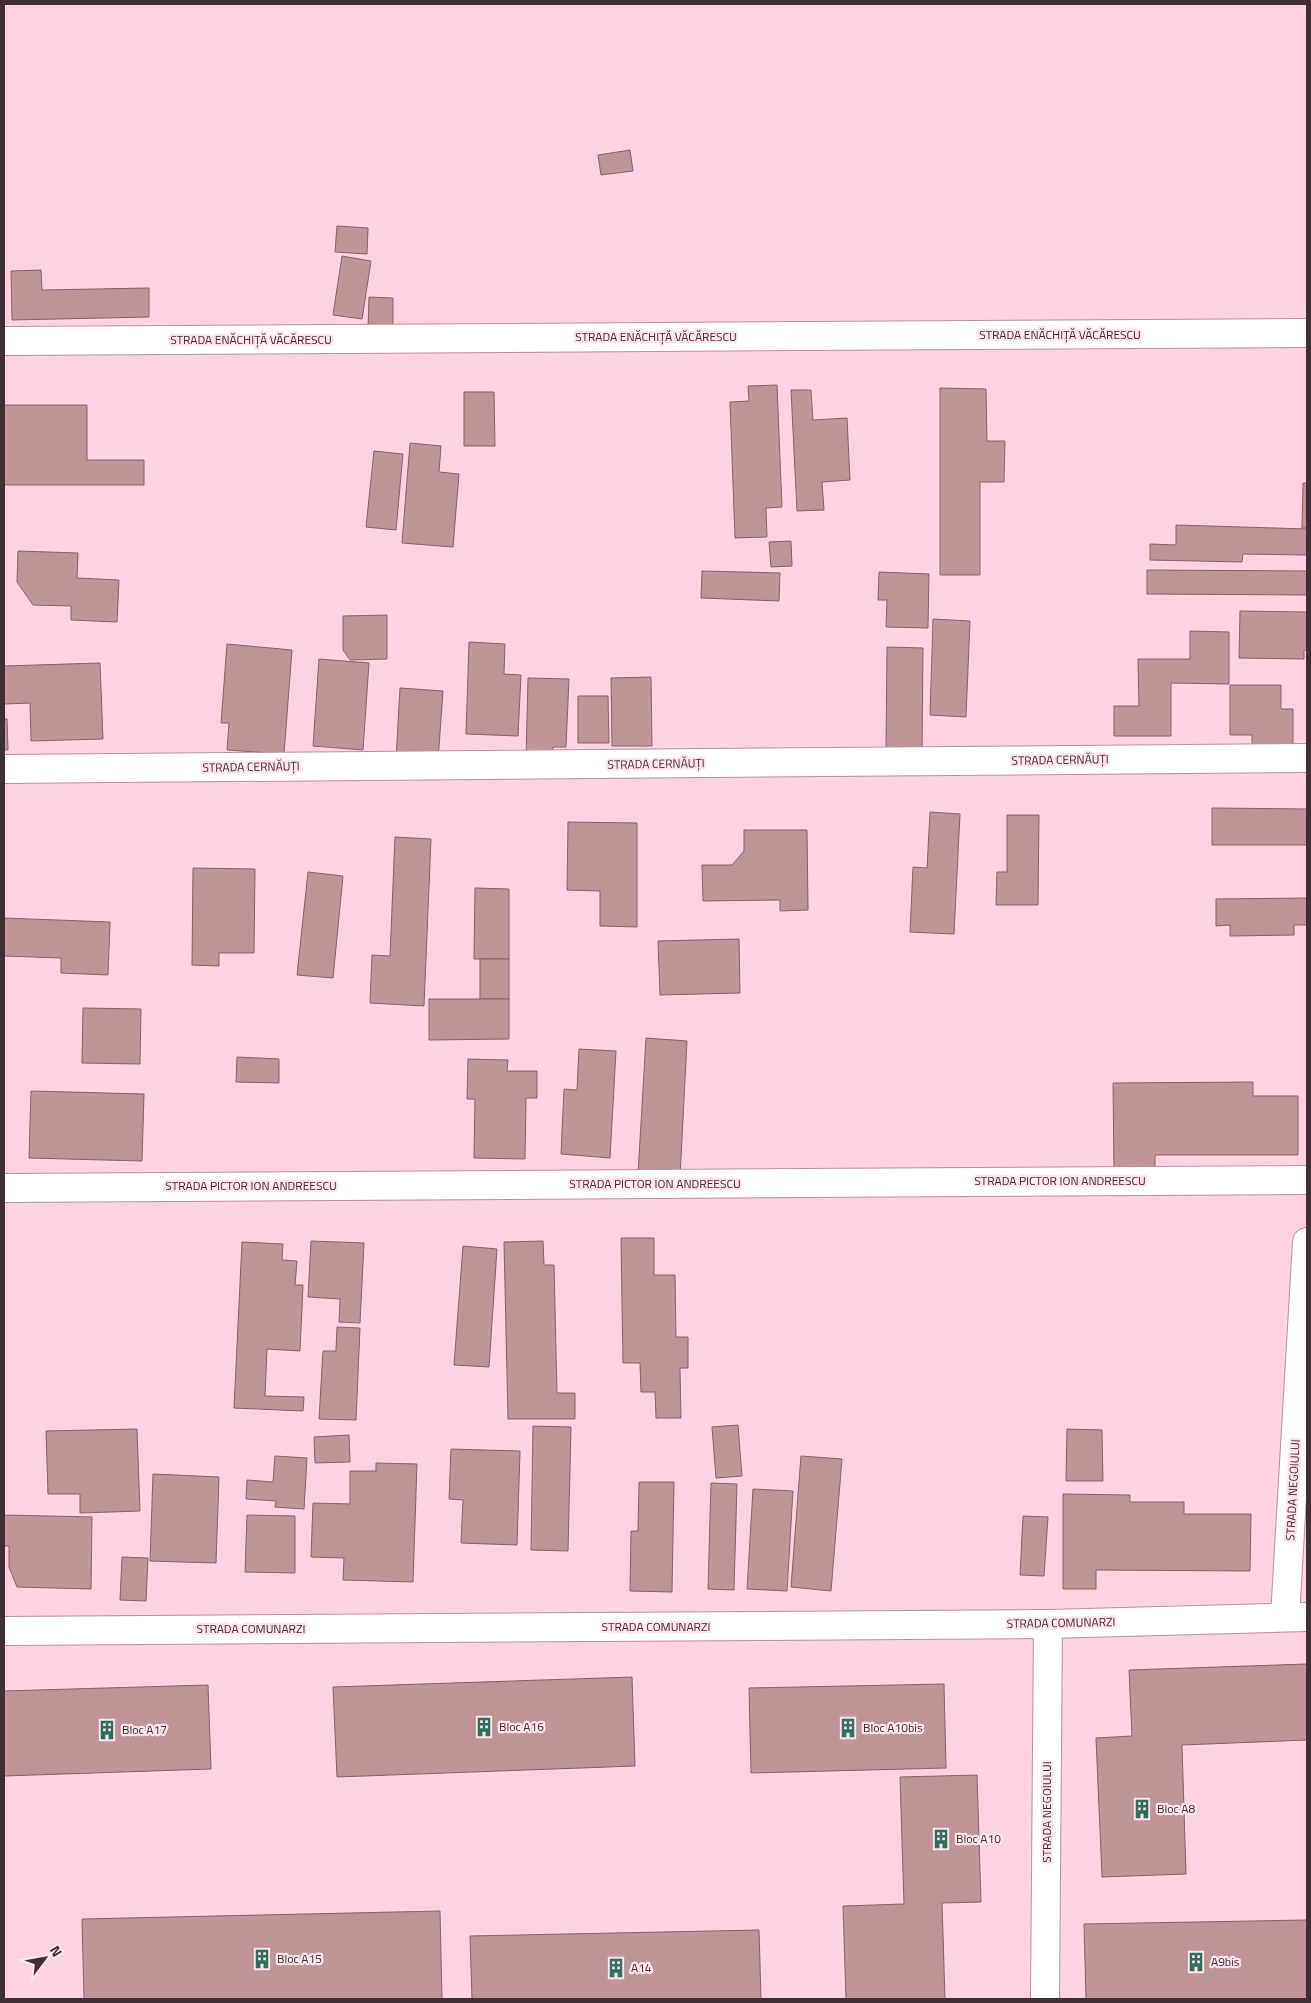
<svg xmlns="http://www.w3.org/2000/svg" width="1311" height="2003" font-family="'Titillium Web',sans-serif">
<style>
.building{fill:#c09598;stroke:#8b6266}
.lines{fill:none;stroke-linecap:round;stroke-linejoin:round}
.minor-casing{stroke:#b991a1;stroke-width:30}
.minor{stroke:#fff;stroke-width:28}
.labels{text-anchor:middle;stroke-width:4.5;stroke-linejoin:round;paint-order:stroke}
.street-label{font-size:12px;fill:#3f2e35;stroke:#ffe4ee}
.poi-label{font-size:12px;fill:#3f2e35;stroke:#ffe4ee;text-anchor:start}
</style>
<rect width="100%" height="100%" fill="#fdd2e2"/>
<g class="building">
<polygon points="630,150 633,171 601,175 598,155"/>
<polygon points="337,226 368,228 367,254 335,252"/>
<polygon points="342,256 371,261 362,319 333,315"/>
<polygon points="41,270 42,290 149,288 149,317 12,320 11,271"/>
<polygon points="369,297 393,298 393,331 368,330"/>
<polygon points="777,385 782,507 766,508 767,537 735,538 730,402 749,401 748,386"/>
<polygon points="940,388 986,389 987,441 1005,441 1004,482 980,482 980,575 940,575"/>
<polygon points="791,390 811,390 813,420 847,418 850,480 822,482 824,510 797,511"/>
<polygon points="464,392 494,392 495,446 464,446"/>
<polygon points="4,405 87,405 87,460 144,460 144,485 4,485"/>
<polygon points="410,443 441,446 439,472 459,474 453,547 402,543"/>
<polygon points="374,451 403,454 396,530 366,527"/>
<polygon points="1303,483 1307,483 1307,528 1302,528"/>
<polygon points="1176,525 1307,529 1307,555 1243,554 1242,562 1150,560 1150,544 1176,545"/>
<polygon points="791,541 792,566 771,567 769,542"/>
<polygon points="18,551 78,553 77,578 119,580 117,622 71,620 71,606 33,605 17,582"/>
<polygon points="1147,570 1307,571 1307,595 1147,594"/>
<polygon points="702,571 780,573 779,601 701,598"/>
<polygon points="879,572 929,574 928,628 886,627 887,600 878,600"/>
<polygon points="1240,611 1307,612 1307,650 1304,650 1304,659 1239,658"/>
<polygon points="387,615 387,659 350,660 343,650 343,616"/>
<polygon points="933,619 970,621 966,717 930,715"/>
<polygon points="1190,631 1229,632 1229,684 1171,683 1171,736 1114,736 1114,706 1139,706 1138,659 1190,659"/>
<polygon points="469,642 505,644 504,674 521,675 518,736 466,734"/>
<polygon points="227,644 292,650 284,754 227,750 229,723 221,723"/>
<polygon points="887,647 923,648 922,750 886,750"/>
<polygon points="319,659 369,663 363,750 313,746"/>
<polygon points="100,663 103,739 31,741 30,703 4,704 4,666"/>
<polygon points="651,677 652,746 612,746 611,678"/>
<polygon points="528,678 569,679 566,747 553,747 552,760 526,759"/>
<polygon points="1230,685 1281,685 1281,709 1293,709 1293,750 1252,750 1252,735 1230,735"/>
<polygon points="400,688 443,691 438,761 396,759"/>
<polygon points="578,696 608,696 609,743 578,743"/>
<polygon points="4,719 7,719 8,750 4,750"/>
<polygon points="1212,808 1307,809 1307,845 1212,845"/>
<polygon points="930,812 960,814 954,934 910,932 913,867 927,868"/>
<polygon points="1007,815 1039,815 1038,905 996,905 997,872 1007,872"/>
<polygon points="568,822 637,823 637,927 600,926 600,891 567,890"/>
<polygon points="744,830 807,830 808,910 780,911 780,900 703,901 702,865 732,865 744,851"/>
<polygon points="395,837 431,839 424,1006 370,1003 372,955 390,956"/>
<polygon points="193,868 255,869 254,953 219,953 219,966 192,965"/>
<polygon points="308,872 343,876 333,978 297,975"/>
<polygon points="475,888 509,889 509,959 474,959"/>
<polygon points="1307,898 1307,925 1294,925 1294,935 1230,936 1230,925 1216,926 1216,899"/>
<polygon points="4,918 110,922 108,975 61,973 61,958 4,956"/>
<polygon points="739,939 740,993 660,995 658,941"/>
<rect x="480" y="959" width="29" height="40"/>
<polygon points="429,999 509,999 509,1039 429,1040"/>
<polygon points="83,1008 141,1009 140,1064 82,1063"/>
<polygon points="646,1038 687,1041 680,1177 638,1174"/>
<polygon points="579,1049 616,1051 610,1158 561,1154 564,1089 577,1090"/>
<polygon points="237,1057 279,1059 279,1083 236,1082"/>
<polygon points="468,1059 508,1060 507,1071 537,1071 537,1098 526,1098 525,1159 474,1158 475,1099 467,1099"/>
<polygon points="1253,1082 1253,1096 1298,1096 1298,1155 1155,1155 1155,1170 1114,1170 1113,1083"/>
<polygon points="31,1091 144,1094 142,1161 29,1158"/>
<polygon points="621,1238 654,1238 654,1275 675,1275 676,1337 688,1337 688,1368 680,1368 681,1418 656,1418 655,1392 641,1392 640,1363 623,1363"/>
<polygon points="311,1241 364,1243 360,1323 339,1322 340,1299 308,1297"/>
<polygon points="543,1241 544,1265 554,1265 557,1393 575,1393 575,1419 508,1419 504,1242"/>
<polygon points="242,1242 283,1244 282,1260 297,1261 295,1285 303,1285 300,1351 267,1349 265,1396 304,1397 303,1411 234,1408"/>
<polygon points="463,1246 497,1249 489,1367 454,1365"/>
<polygon points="337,1327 360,1328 356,1420 319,1419 323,1351 336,1351"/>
<polygon points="738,1425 742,1476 716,1478 712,1427"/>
<polygon points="533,1426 571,1427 568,1551 531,1550"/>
<polygon points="137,1429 140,1511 80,1513 80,1494 48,1494 46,1431"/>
<polygon points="1067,1429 1102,1430 1103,1481 1066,1481"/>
<polygon points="349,1435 350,1462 315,1463 314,1437"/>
<polygon points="451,1449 520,1451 517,1545 461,1543 463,1500 449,1499"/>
<polygon points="275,1456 307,1458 304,1509 275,1507 276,1501 246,1499 247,1480 273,1482"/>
<polygon points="801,1456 842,1459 831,1591 791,1587"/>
<polygon points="376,1463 417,1464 413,1582 343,1580 344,1558 311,1557 313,1503 350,1504 350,1471 376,1471"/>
<polygon points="153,1474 219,1477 216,1563 150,1561"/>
<polygon points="639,1482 674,1482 672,1592 630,1591 631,1531 638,1531"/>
<polygon points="711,1483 737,1484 734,1590 708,1589"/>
<polygon points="753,1489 793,1491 787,1591 747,1589"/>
<polygon points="1063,1494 1130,1495 1130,1502 1184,1502 1184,1514 1251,1514 1250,1571 1096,1570 1096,1589 1063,1589"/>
<polygon points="4,1515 92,1517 91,1589 17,1587 9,1567 9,1546 4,1546"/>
<polygon points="247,1515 295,1516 295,1573 245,1572"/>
<polygon points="1023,1516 1048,1517 1044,1576 1020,1575"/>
<polygon points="122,1557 148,1558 146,1601 120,1600"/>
<polygon points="1307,1664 1307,1740 1182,1745 1186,1874 1102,1877 1096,1738 1132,1736 1129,1670"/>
<polygon points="632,1677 635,1766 337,1777 333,1687"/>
<polygon points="944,1684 946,1768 751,1773 749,1688"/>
<polygon points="208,1685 211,1769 4,1776 4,1691"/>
<polygon points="977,1775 981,1902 942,1903 945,1999 846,1999 843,1906 904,1904 900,1777"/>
<polygon points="440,1911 442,1999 84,1999 82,1919"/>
<polygon points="1307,1920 1307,1999 1086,1999 1084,1924"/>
<polygon points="759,1930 761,1999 472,1999 470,1936"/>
</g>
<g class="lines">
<defs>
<g id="minor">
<polyline points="4,341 1307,333"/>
<polyline points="4,769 1307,758"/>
<polyline points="4,1188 1307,1180"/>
<polyline points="1285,1617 1307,1242"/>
<polyline points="4,1631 1048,1624 1307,1617"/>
<polyline points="1045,1999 1048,1624"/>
</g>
</defs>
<use href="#minor" class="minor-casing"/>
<use href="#minor" class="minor"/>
</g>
<defs>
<symbol id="building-bare" viewBox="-9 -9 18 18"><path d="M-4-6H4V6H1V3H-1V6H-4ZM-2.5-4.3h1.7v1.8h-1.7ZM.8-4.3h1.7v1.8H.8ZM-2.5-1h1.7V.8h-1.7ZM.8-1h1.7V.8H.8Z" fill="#2e6e5d" stroke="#ffe4ee" stroke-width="2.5" paint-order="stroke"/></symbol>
</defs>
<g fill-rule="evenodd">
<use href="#building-bare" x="470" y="1713" width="28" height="28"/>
<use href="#building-bare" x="834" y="1714" width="28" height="28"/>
<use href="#building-bare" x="93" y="1716" width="28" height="28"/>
<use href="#building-bare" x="1128" y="1795" width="28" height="28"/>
<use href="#building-bare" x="927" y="1825" width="28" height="28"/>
<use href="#building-bare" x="248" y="1945" width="28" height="28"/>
<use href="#building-bare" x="1182" y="1948" width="28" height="28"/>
<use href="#building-bare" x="602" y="1954" width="28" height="28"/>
</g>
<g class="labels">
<g class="street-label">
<text x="1060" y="339">STRADA ENĂCHIȚĂ VĂCĂRESCU</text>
<text x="656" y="341">STRADA ENĂCHIȚĂ VĂCĂRESCU</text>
<text x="251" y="344">STRADA ENĂCHIȚĂ VĂCĂRESCU</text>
<text transform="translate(1060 760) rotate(-1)" y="4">STRADA CERNĂUȚI</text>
<text transform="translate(656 764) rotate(-1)" y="4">STRADA CERNĂUȚI</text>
<text transform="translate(251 767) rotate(-1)" y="4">STRADA CERNĂUȚI</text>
<text x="1060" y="1185">STRADA PICTOR ION ANDREESCU</text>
<text x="655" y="1188">STRADA PICTOR ION ANDREESCU</text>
<text x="251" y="1190">STRADA PICTOR ION ANDREESCU</text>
<text transform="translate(1293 1490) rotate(-87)" y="4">STRADA NEGOIULUI</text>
<text transform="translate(1061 1623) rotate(-1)" y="4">STRADA COMUNARZI</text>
<text x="656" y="1631">STRADA COMUNARZI</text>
<text x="251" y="1633">STRADA COMUNARZI</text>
<text transform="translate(1047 1812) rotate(-90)" y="4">STRADA NEGOIULUI</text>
</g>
<g class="poi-label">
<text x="499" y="1731">Bloc A16</text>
<text x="863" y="1732">Bloc A10bis</text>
<text x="122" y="1734">Bloc A17</text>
<text x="1157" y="1813">Bloc A8</text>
<text x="956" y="1843">Bloc A10</text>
<text x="277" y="1963">Bloc A15</text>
<text x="1211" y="1966">A9bis</text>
<text x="631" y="1972">A14</text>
</g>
</g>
<rect width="1311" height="2003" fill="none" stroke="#3f2e35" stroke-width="10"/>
<g transform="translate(45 1958) rotate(58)" stroke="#ffe4ee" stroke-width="4" paint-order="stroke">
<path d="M0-4L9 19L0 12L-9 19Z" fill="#3f2e35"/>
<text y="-8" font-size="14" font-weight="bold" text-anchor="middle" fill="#3f2e35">N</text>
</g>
</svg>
